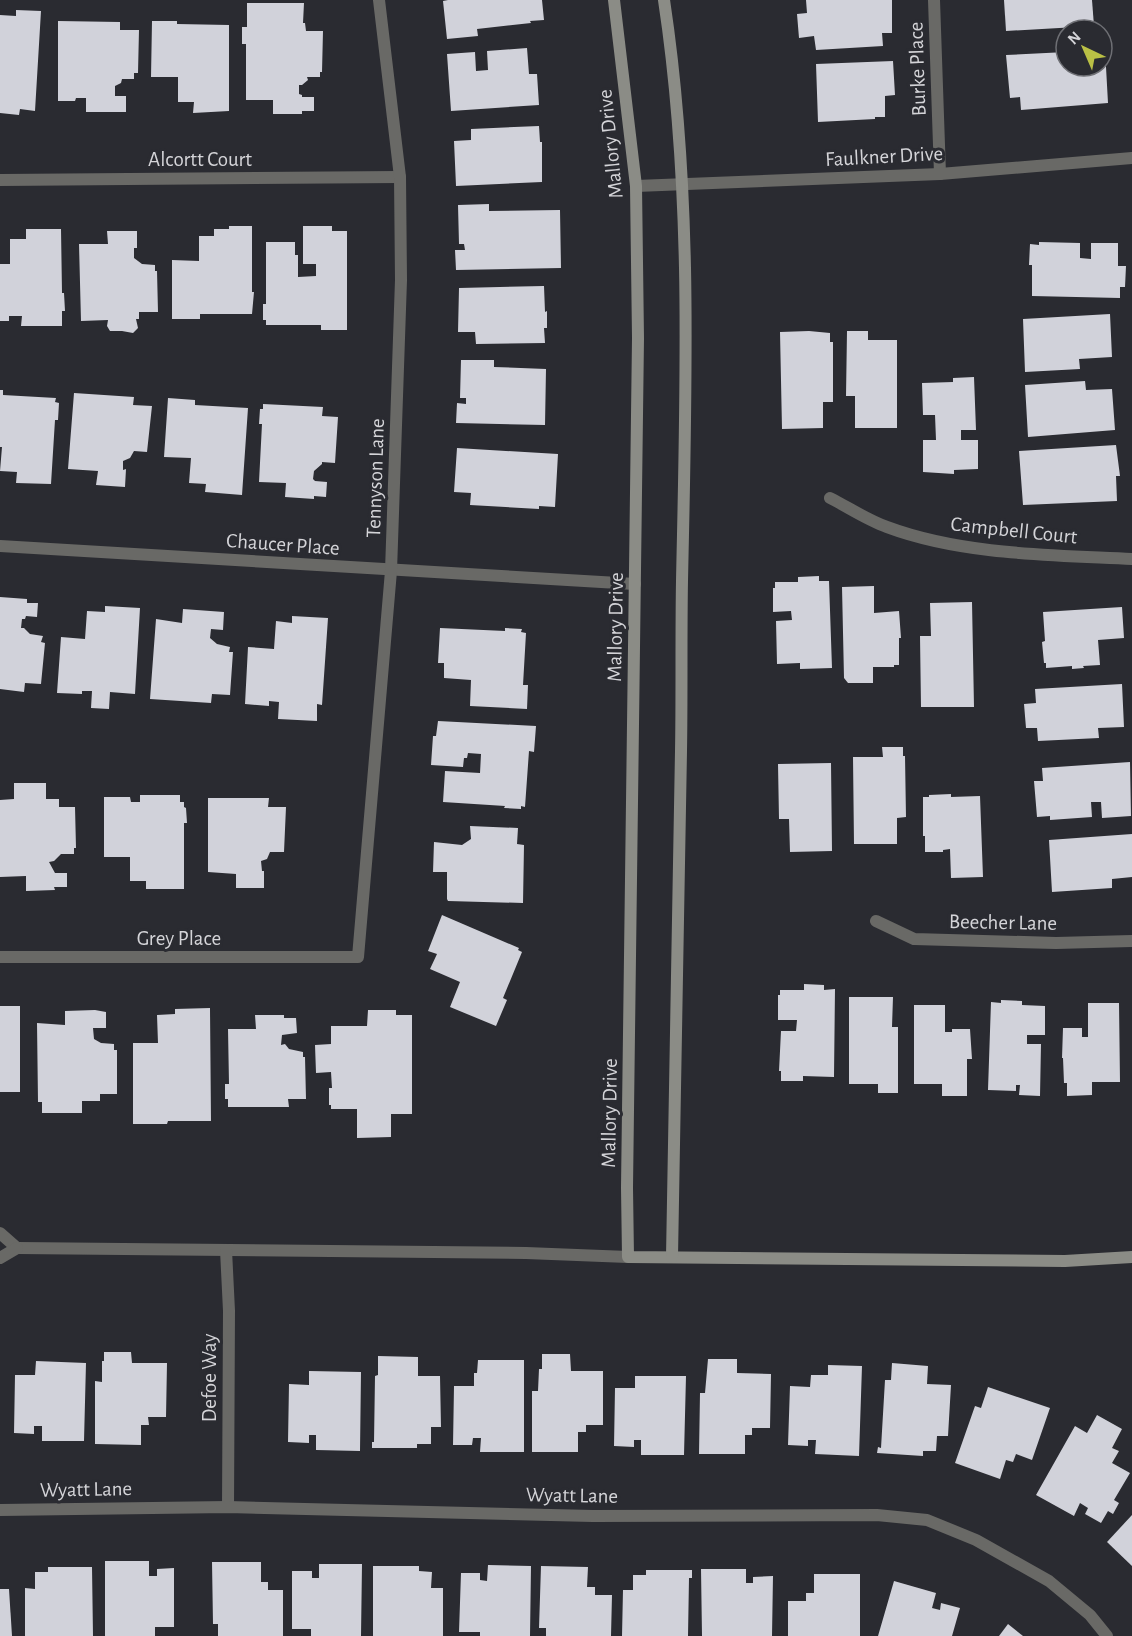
<svg xmlns="http://www.w3.org/2000/svg" width="1132" height="1636" font-family="'Alegreya Sans',sans-serif">
<style>
.building{fill:#d1d2da}
.lines{fill:none;stroke-linecap:round;stroke-linejoin:round}
.minor{stroke:#696966;stroke-width:12}
.secondary{stroke:#8b8c86;stroke-width:12}
.labels{text-anchor:middle;stroke-width:6;stroke-linejoin:round;paint-order:stroke}
.street-label{font-size:21px;fill:#d4d4d8;stroke:#2a2b31}
</style>
<rect width="100%" height="100%" fill="#2a2b31"/>
<g class="building">
<polygon points="448,0 542,0 544,20 530,21 531,23 477,29 478,36 447,39 443,1"/>
<polygon points="806,0 892,0 892,33 882,33 883,46 816,50 814,36 799,38 797,14 807,13"/>
<polygon points="1004,0 1092,0 1094,26 1006,31"/>
<polygon points="247,3 304,3 303,23 305,23 306,31 323,31 322,72 320,72 320,77 307,77 308,80 302,85 299,85 299,94 302,95 302,97 314,97 314,111 302,111 302,114 273,114 273,100 246,100 246,44 242,44 242,27 247,27"/>
<polygon points="16,10 41,11 35,111 20,109 19,115 0,113 0,15 16,16"/>
<polygon points="58,21 120,22 120,30 139,30 138,73 134,73 134,79 122,79 121,83 115,86 115,96 126,96 126,112 86,112 86,98 76,98 75,101 58,101"/>
<polygon points="152,21 177,21 177,24 229,25 229,111 193,113 194,102 178,102 178,77 151,77"/>
<polygon points="527,48 529,74 537,74 539,105 451,111 447,54 475,52 476,71 488,70 487,51"/>
<polygon points="1102,49 1105,49 1108,103 1021,110 1020,97 1010,98 1006,55 1066,52 1066,66 1102,66"/>
<polygon points="893,61 895,95 885,96 885,117 875,117 875,119 818,122 816,64"/>
<polygon points="539,126 540,142 542,142 542,182 456,186 454,141 471,140 471,129"/>
<polygon points="489,204 489,211 560,210 561,268 456,270 455,250 465,250 464,244 459,244 458,205"/>
<polygon points="229,226 252,226 252,292 254,292 252,314 200,314 200,319 172,319 172,260 199,261 199,236 214,236 214,229 229,229"/>
<polygon points="303,226 332,226 332,231 347,231 347,330 321,330 321,325 266,325 266,320 263,320 263,304 266,304 266,242 295,242 295,255 298,255 298,277 316,276 316,264 303,264"/>
<polygon points="26,229 61,229 62,293 64,293 65,311 62,311 62,326 21,326 22,316 9,316 9,321 0,321 0,264 10,264 10,239 26,239"/>
<polygon points="107,231 137,231 137,248 134,248 134,258 142,264 155,265 155,271 157,271 158,312 139,312 139,319 136,319 138,328 133,333 122,331 110,331 107,326 108,320 81,321 79,244 108,244"/>
<polygon points="1039,242 1080,243 1080,258 1091,259 1091,243 1118,243 1118,266 1126,266 1125,287 1120,287 1120,298 1032,296 1032,265 1029,265 1030,244 1039,245"/>
<polygon points="544,286 545,312 547,311 547,328 544,328 545,343 476,344 475,332 458,332 459,288"/>
<polygon points="1110,314 1112,357 1079,359 1080,369 1025,372 1023,319"/>
<polygon points="809,331 830,333 830,342 833,342 833,402 823,402 823,428 782,429 780,332"/>
<polygon points="847,331 868,331 868,340 897,340 897,428 855,428 855,396 846,396"/>
<polygon points="461,360 494,360 494,367 546,369 545,425 456,423 457,403 466,404 466,398 460,398"/>
<polygon points="974,377 976,430 961,430 961,440 978,440 978,469 954,470 954,474 923,472 923,440 936,440 935,415 923,415 922,383 953,382 953,378"/>
<polygon points="1085,381 1086,390 1112,389 1115,430 1028,437 1025,385"/>
<polygon points="0,390 3,390 3,395 56,398 55,402 59,403 58,420 55,420 51,484 16,483 17,472 0,471 2,447 0,447"/>
<polygon points="74,393 134,397 133,405 152,406 147,452 134,451 130,458 123,461 123,470 126,469 125,487 96,485 98,471 68,469"/>
<polygon points="168,398 195,400 195,405 248,408 242,495 205,492 206,484 189,483 191,458 164,457"/>
<polygon points="263,404 323,407 322,416 338,417 335,463 322,462 322,464 314,471 313,479 315,481 327,482 326,497 314,496 314,499 285,497 286,483 259,482 262,424 259,424 260,409 263,409"/>
<polygon points="1116,445 1120,476 1116,476 1117,501 1023,505 1019,451"/>
<polygon points="457,448 558,454 555,507 539,506 539,509 470,505 471,493 454,492"/>
<polygon points="819,576 819,581 829,581 832,668 800,669 800,663 777,664 776,621 792,620 791,611 773,612 773,588 775,588 775,582 798,582 798,577"/>
<polygon points="874,586 874,613 899,611 901,638 899,638 899,665 894,665 894,667 873,667 873,683 848,683 844,678 842,587"/>
<polygon points="0,597 27,599 27,603 38,603 37,617 26,616 25,619 22,619 21,628 24,628 30,634 43,636 41,642 45,643 41,684 25,683 24,692 0,689"/>
<polygon points="972,602 974,707 921,707 920,636 931,636 930,603"/>
<polygon points="105,606 140,608 135,694 110,692 109,709 91,708 92,691 82,691 82,694 57,693 61,637 85,639 87,611 105,612"/>
<polygon points="1122,607 1124,638 1098,640 1100,665 1083,666 1084,668 1072,669 1072,666 1046,668 1046,663 1044,663 1042,642 1045,641 1043,612"/>
<polygon points="183,609 224,612 223,630 211,629 210,638 217,644 230,647 229,652 233,652 230,695 212,694 211,703 150,699 156,619 182,623"/>
<polygon points="292,616 328,618 322,705 317,704 317,721 278,719 279,702 269,701 269,706 245,704 248,647 274,649 276,621 292,623"/>
<polygon points="440,628 505,631 505,628 522,629 521,632 526,633 523,685 528,685 527,709 470,706 471,680 444,678 444,663 438,663"/>
<polygon points="1122,684 1124,727 1098,728 1099,738 1038,741 1037,728 1026,728 1024,704 1036,703 1035,689"/>
<polygon points="438,721 536,726 534,752 529,751 525,807 521,806 521,809 504,808 505,806 443,802 445,771 480,773 481,754 468,753 467,758 464,758 463,767 431,765 433,736 436,736"/>
<polygon points="882,747 903,747 903,756 905,756 906,817 897,818 897,844 854,844 853,757 883,757"/>
<polygon points="1130,762 1131,816 1102,818 1101,802 1091,802 1092,817 1050,820 1050,816 1037,817 1034,781 1043,781 1042,768"/>
<polygon points="831,763 832,851 790,852 789,819 779,819 778,764"/>
<polygon points="14,783 46,783 46,799 59,799 59,807 75,807 76,848 74,848 74,854 61,854 54,861 49,862 55,873 67,873 67,887 54,887 55,890 26,891 26,876 0,877 0,800 14,799"/>
<polygon points="951,794 951,797 980,796 983,877 951,878 950,849 943,850 943,852 925,852 925,836 923,836 923,797 929,797 929,795"/>
<polygon points="140,795 180,795 180,802 184,802 184,807 186,808 187,823 184,823 184,889 146,889 146,881 130,881 130,857 104,857 104,797 130,797 131,802 140,802"/>
<polygon points="208,798 269,798 268,807 286,807 284,852 270,852 267,859 261,861 262,871 264,871 264,888 236,888 236,874 208,872"/>
<polygon points="470,826 518,828 517,844 524,845 523,903 448,901 447,899 447,872 433,872 434,842 462,845 471,839"/>
<polygon points="1132,834 1132,877 1112,879 1112,888 1052,892 1049,840"/>
<polygon points="442,915 519,948 518,950 522,952 503,998 507,1000 496,1026 450,1007 460,982 430,969 437,954 428,951"/>
<polygon points="804,984 824,985 824,990 835,989 834,1077 803,1076 803,1081 781,1081 781,1071 779,1071 781,1031 796,1031 797,1020 778,1020 778,995 780,995 780,990 804,990"/>
<polygon points="849,997 893,997 892,1027 898,1027 898,1093 878,1093 878,1084 849,1084"/>
<polygon points="1001,1000 1022,1001 1022,1005 1045,1006 1045,1035 1027,1035 1027,1044 1041,1044 1040,1096 1019,1095 1020,1085 1016,1085 1016,1091 988,1090 991,1002 1001,1003"/>
<polygon points="1088,1003 1119,1003 1120,1082 1092,1082 1092,1095 1067,1096 1067,1083 1064,1083 1063,1058 1062,1058 1063,1028 1082,1028 1082,1037 1088,1037"/>
<polygon points="914,1005 945,1005 945,1032 952,1032 952,1029 970,1029 972,1059 967,1059 967,1096 942,1096 942,1084 914,1084"/>
<rect x="0" y="1006" width="20" height="86"/>
<polygon points="210,1008 211,1121 168,1121 167,1124 133,1124 133,1043 158,1043 157,1015 175,1014 175,1009"/>
<polygon points="95,1010 106,1012 106,1028 93,1028 94,1039 101,1043 114,1044 114,1050 117,1050 117,1094 100,1094 100,1101 82,1101 82,1113 42,1113 42,1102 38,1102 37,1023 65,1025 65,1011"/>
<polygon points="368,1010 396,1010 396,1015 412,1015 412,1114 391,1114 391,1137 357,1138 357,1109 331,1109 331,1105 329,1105 329,1088 332,1088 331,1072 316,1073 315,1045 331,1044 331,1026 367,1026"/>
<polygon points="255,1015 284,1015 284,1018 296,1018 297,1033 282,1035 281,1045 285,1044 289,1049 303,1052 303,1057 305,1057 306,1099 288,1099 289,1107 228,1107 228,1099 225,1099 225,1084 229,1084 228,1029 256,1029"/>
<polygon points="104,1352 131,1352 132,1363 167,1363 166,1417 148,1417 149,1425 141,1425 141,1445 95,1444 95,1381 102,1382 102,1361 104,1361"/>
<polygon points="542,1354 570,1354 571,1371 603,1371 603,1425 586,1425 586,1432 578,1432 578,1452 532,1452 532,1391 538,1391 539,1369 542,1369"/>
<polygon points="378,1356 418,1357 418,1376 440,1376 441,1427 431,1427 431,1444 417,1444 417,1448 372,1448 372,1442 374,1442 375,1376 378,1375"/>
<polygon points="708,1359 737,1359 737,1373 771,1374 770,1428 752,1428 752,1435 745,1435 745,1454 699,1454 700,1393 705,1393"/>
<polygon points="478,1360 524,1360 524,1452 480,1452 481,1438 473,1438 472,1445 453,1445 454,1386 474,1386 474,1373 477,1373"/>
<polygon points="36,1361 86,1363 84,1441 42,1441 42,1426 34,1426 34,1434 14,1433 15,1375 35,1375"/>
<polygon points="892,1363 928,1366 927,1384 951,1385 948,1436 937,1436 936,1451 923,1451 923,1456 877,1453 878,1447 881,1448 885,1380 891,1380"/>
<polygon points="828,1365 862,1366 859,1456 815,1454 816,1440 808,1440 808,1446 788,1445 790,1386 810,1387 811,1375 828,1375"/>
<polygon points="309,1371 361,1372 360,1451 316,1450 316,1435 309,1435 309,1443 288,1442 289,1384 309,1385"/>
<polygon points="635,1376 686,1376 684,1455 641,1455 641,1440 634,1440 634,1447 614,1446 615,1388 635,1388"/>
<polygon points="988,1387 1050,1408 1032,1460 1016,1454 1013,1462 1006,1460 1000,1479 955,1463 975,1406 981,1408"/>
<polygon points="1097,1415 1122,1429 1112,1448 1119,1451 1112,1463 1130,1473 1114,1500 1119,1503 1113,1514 1108,1511 1101,1523 1085,1514 1088,1508 1080,1503 1074,1516 1036,1495 1075,1426 1087,1433"/>
<polygon points="1132,1515 1132,1566 1107,1542"/>
<polygon points="105,1561 149,1561 149,1576 157,1576 157,1569 174,1568 174,1627 155,1627 155,1636 105,1636"/>
<polygon points="212,1562 261,1562 261,1582 268,1582 268,1590 283,1590 283,1636 218,1636 218,1624 213,1624"/>
<polygon points="319,1564 362,1564 361,1636 311,1636 311,1629 292,1629 292,1571 312,1571 312,1578 319,1578"/>
<polygon points="488,1565 531,1566 530,1636 480,1636 480,1632 459,1632 461,1573 480,1573 480,1580 487,1581"/>
<polygon points="373,1566 419,1566 419,1571 432,1572 431,1588 443,1588 443,1636 373,1636"/>
<polygon points="541,1566 588,1567 587,1587 595,1587 595,1595 612,1595 611,1636 546,1636 546,1628 539,1628"/>
<polygon points="48,1567 92,1567 93,1636 25,1636 25,1588 35,1589 35,1572 48,1572"/>
<polygon points="701,1569 746,1569 746,1583 753,1583 753,1577 773,1576 772,1636 702,1636"/>
<polygon points="646,1570 692,1570 692,1578 689,1578 688,1636 622,1636 623,1590 633,1590 633,1575 646,1575"/>
<polygon points="814,1574 860,1574 860,1636 788,1636 788,1601 806,1601 806,1593 814,1593"/>
<polygon points="894,1581 936,1593 932,1608 940,1610 941,1603 960,1608 952,1636 878,1636"/>
<polygon points="0,1589 9,1589 12,1636 0,1636"/>
<polygon points="1008,1624 1023,1636 999,1636"/>
</g>
<g class="lines">
<g class="minor">
<polyline points="934,0 940,174"/>
<polyline points="0,180 400,177"/>
<polyline points="636,186 940,174 1132,158"/>
<path d="M830,498C848,507 867,520 887,527C962,555 1052,555 1132,559"/>
<polyline points="0,546 635,584"/>
<polyline points="876,921 914,939 1056,943 1132,941"/>
<polyline points="0,957 358,957 391,571 401,280 400,177 379,0"/>
<polyline points="0,1233 17,1248"/>
<polyline points="17,1248 526,1253 628,1257"/>
<polyline points="226,1250 229,1311 228,1507"/>
<polyline points="0,1258 17,1248"/>
<polyline points="0,1510 228,1507 593,1516 877,1515 927,1520 976,1540 1049,1581 1090,1615 1107,1636"/>
</g>
<g class="secondary">
<polyline points="614,0 636,186 638,338 627,1188 628,1257 1065,1261 1132,1257"/>
<path d="M664,0C693,192 686,387 682,581C681,638 682,695 681,751C678,920 675,1089 672,1257"/>
</g>
</g>
<g class="labels">
<g class="street-label">
<text transform="translate(917 69) rotate(-92)" y="7">Burke Place</text>
<text transform="translate(610 144) rotate(-96)" y="7">Mallory Drive</text>
<text transform="translate(884 156) rotate(-3)" y="7">Faulkner Drive</text>
<text x="200" y="166">Alcortt Court</text>
<text transform="translate(375 478) rotate(-88)" y="7">Tennyson Lane</text>
<text transform="translate(1014 530) rotate(6)" y="7">Campbell Court</text>
<text transform="translate(283 544) rotate(4)" y="7">Chaucer Place</text>
<text transform="translate(615 627) rotate(-89)" y="7">Mallory Drive</text>
<text transform="translate(1003 922) rotate(1)" y="7">Beecher Lane</text>
<text x="179" y="945">Grey Place</text>
<text transform="translate(609 1113) rotate(-89)" y="7">Mallory Drive</text>
<text transform="translate(209 1378) rotate(-90)" y="7">Defoe Way</text>
<text transform="translate(86 1489) rotate(-1)" y="7">Wyatt Lane</text>
<text transform="translate(572 1495) rotate(1)" y="7">Wyatt Lane</text>
</g>
</g>
<g transform="translate(1084 48) rotate(316)"><circle r="28" fill="#2a2b31" stroke="#6e6f74" stroke-width="1.5"/>
<path d="M0-4.5L10 22L0 15L-10 22Z" fill="#bac045"/>
<text y="-9" font-size="16" font-weight="bold" text-anchor="middle" fill="#d4d4d8">N</text>
</g>
</svg>
